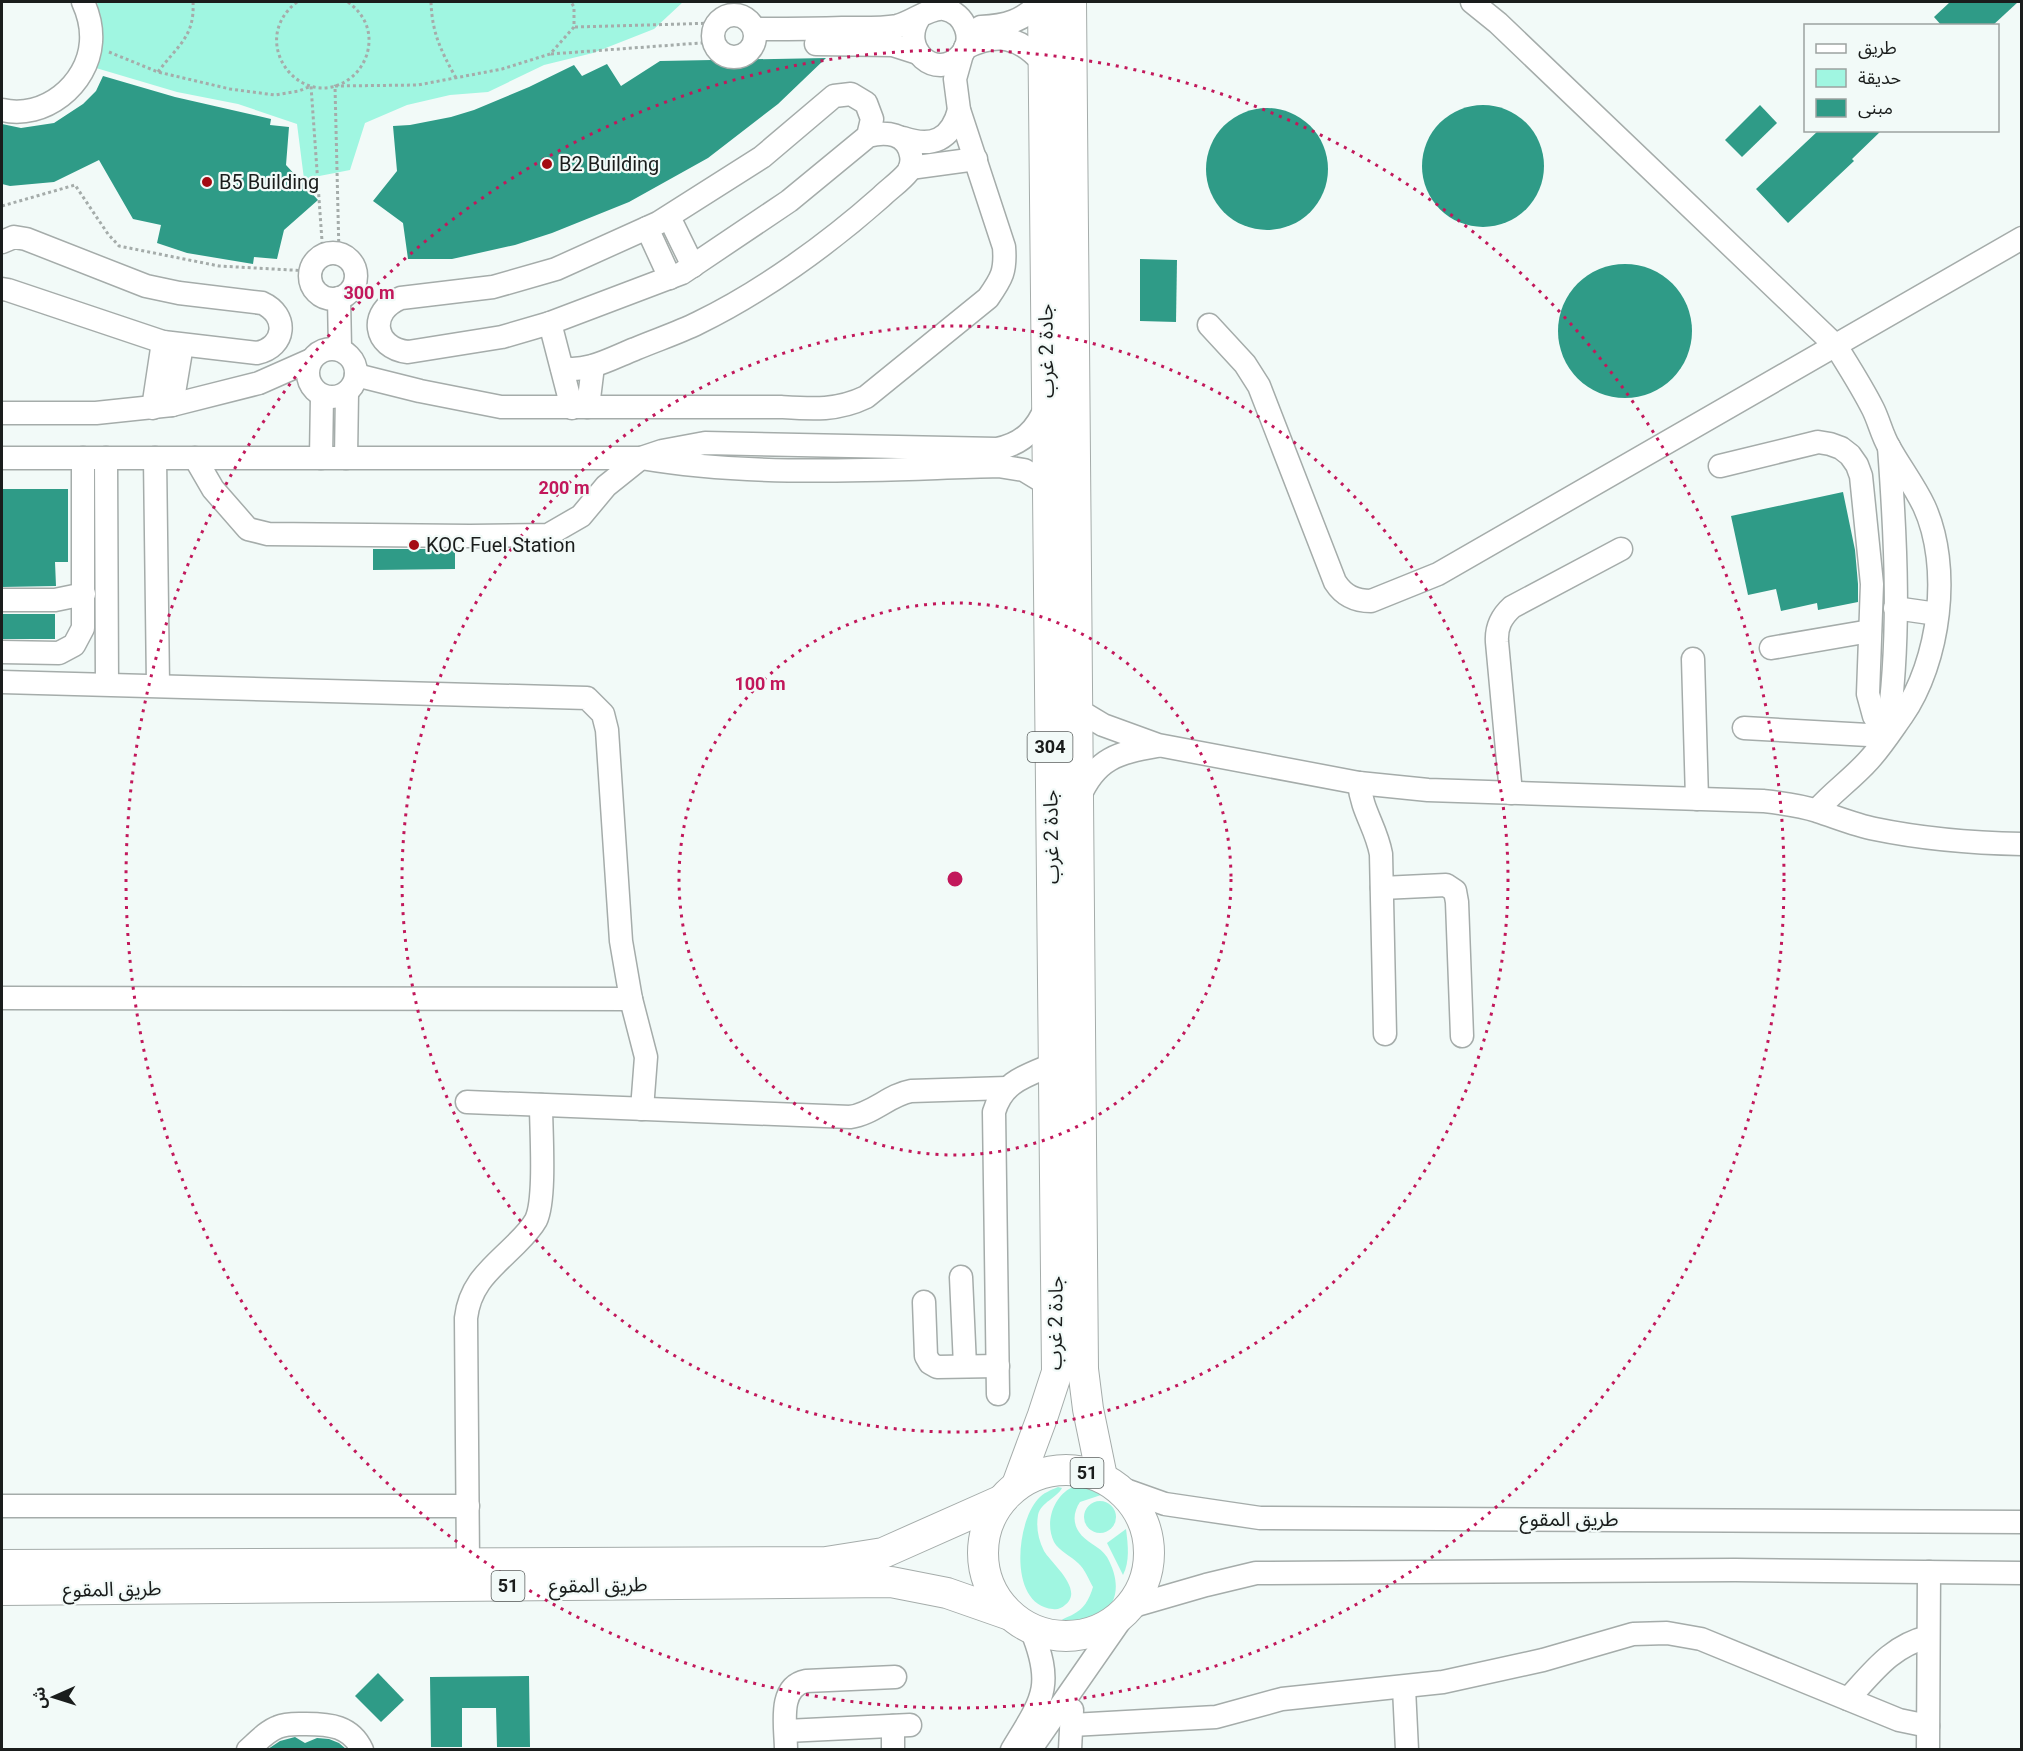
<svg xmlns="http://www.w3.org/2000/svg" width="2023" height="1751" font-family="Roboto,'Noto Sans Arabic',sans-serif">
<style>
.green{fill:#a0f6e1}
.building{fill:#2f9b87}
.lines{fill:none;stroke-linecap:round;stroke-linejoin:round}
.minor-casing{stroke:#a5acaa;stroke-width:25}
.major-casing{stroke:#a5acaa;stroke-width:32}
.path{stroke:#a5acaa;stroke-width:3;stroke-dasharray:3 3;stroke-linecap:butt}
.minor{stroke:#fff;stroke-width:22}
.major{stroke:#fff;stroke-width:30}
.ring{fill:none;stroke:#c2185b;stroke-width:3;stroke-dasharray:3 6}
.poi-dot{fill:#a40b12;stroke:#f2faf8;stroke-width:2}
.labels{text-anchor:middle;stroke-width:4.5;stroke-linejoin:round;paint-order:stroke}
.shield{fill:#f2faf8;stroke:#5b5f5e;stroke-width:1.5}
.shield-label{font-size:18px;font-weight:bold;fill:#1a1d1c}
.poi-label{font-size:20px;fill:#1a1d1c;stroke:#f2faf8;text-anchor:start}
.street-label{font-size:20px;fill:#1a1d1c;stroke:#f2faf8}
.centre{fill:#c2185b;stroke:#f2faf8;stroke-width:3}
.ring-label{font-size:18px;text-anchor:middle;font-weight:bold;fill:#c2185b;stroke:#f2faf8;stroke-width:4.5;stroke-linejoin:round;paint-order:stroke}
</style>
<rect width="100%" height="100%" fill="#f2faf8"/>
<g class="green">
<polygon points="97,2 683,2 654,29 593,53 544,65 488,92 450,95 407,105 365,123 350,170 304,179 297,124 238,104 177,92 96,68 103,40"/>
<path d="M1089,1485L1107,1493L1080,1502C1074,1511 1072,1522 1079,1532C1085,1542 1100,1546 1107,1557C1131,1600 1103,1628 1059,1623C1063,1618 1066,1618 1072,1615C1084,1609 1089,1600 1093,1587C1089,1580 1085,1569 1078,1563C1071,1556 1059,1551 1054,1542C1044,1522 1054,1494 1075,1486C1079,1485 1085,1485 1089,1485Z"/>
<path d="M1058,1487L1062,1488C1057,1498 1041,1502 1038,1515C1036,1527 1038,1539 1044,1551C1051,1563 1085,1590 1065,1605C1062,1608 1057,1610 1053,1609C1008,1605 1016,1523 1038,1499C1043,1493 1051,1490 1058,1487Z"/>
<circle cx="1100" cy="1517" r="16"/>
<path d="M1126,1529C1128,1545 1130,1561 1123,1575L1107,1543Z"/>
</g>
<g class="building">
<polygon points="1950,2 2018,2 1992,26 1942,26 1934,17"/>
<polygon points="826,58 778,104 708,158 629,202 552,233 515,245 452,259 408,259 403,223 373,201 397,171 393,126 410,125 451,117 474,110 529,87 574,65 582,76 607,64 621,86 660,61"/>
<polygon points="103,76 175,97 271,119 270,125 289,127 286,165 318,200 284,230 277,259 254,257 253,264 187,253 157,243 161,225 133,219 99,160 54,182 10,186 2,184 2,124 21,128 54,123 83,104 96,91"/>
<polygon points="1760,105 1777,123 1742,157 1725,140"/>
<circle cx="1483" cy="166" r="61"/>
<circle cx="1267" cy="169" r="61"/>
<polygon points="1819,130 1882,130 1852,159 1854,161 1788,223 1756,189"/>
<polygon points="1140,259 1177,260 1176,322 1140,321"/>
<circle cx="1625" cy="331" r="67"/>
<polygon points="2,489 68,489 68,562 55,562 56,586 2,587"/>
<polygon points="1843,492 1855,550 1858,584 1858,602 1818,610 1817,603 1781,611 1776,589 1748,595 1731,516"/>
<polygon points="373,549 455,549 455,569 373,570"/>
<rect x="2" y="614" width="53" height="25"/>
<polygon points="378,1673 404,1700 381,1722 355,1696"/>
<polygon points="529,1676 530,1747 497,1747 496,1708 462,1708 462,1747 431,1747 430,1677"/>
<polygon points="295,1737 305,1743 317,1738 329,1739 339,1743 346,1749 268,1749 280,1741"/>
</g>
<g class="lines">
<defs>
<g id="minor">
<path d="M1472,2L1498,23L1836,346C1849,367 1862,387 1873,409C1879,421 1882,435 1889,447C1900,467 1914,485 1924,506C1952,567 1940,661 1902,716C1892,730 1881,747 1869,760C1853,778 1833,792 1817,810"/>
<circle cx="734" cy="36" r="21"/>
<path d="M981,27C1005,26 1024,21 1040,2"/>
<path d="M755,29C784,29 813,29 842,28C860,28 879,29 897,26C913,22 930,7 944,9C965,13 975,39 961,55C936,82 899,49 919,18"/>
<polyline points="816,44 893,45 918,53"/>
<path d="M965,48C998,32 1019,36 1043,63"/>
<path d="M2,110C44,120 88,85 91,42C92,28 89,15 83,2"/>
<path d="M903,138C932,148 951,140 959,110"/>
<polyline points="910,168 976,159"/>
<polyline points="669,217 693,266"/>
<polyline points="647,228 670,278"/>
<path d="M2,242L14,237L26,239L146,286L179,293L262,303C289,315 286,347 257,353L163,342L8,290L2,289"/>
<circle cx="333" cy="276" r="23"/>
<polyline points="339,298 340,349"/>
<polyline points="550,323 572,408"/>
<path d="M1209,325L1245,364L1259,386L1335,582C1344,596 1355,601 1371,601L1438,574L2022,238"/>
<circle cx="332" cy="373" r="24"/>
<path d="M562,368C587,373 612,358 635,349C656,340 678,333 698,323C762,292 828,244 881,197C889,189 901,181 908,172C911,167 912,160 911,155C907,133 886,131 868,136L789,201L682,273L550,323L502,337L408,352C373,348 368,311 401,298L493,287L556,269L658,223L762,157L834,96L851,94L866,103L872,119L868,136"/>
<path d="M356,375L420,391L501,407H781C812,409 837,411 866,397L988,298C1002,278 1006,271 1004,247L959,110L955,79L962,54"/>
<polyline points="172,405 182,345"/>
<polyline points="588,407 593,366"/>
<polyline points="153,408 163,342"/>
<polyline points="2,413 96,413 172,405 259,383 311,360"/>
<path d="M2,458H641C759,478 879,469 998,466L1024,470L1047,484"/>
<polyline points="106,458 107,684"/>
<polyline points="155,458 158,685"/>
<path d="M195,458L213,489L248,529L268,534L470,536L548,535L581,516L606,486L641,458L662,451L705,443L997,449C1022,444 1037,430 1046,406"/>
<polyline points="321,458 322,396"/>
<polyline points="346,458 347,392"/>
<polyline points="1720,466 1818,442 1830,444 1841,448 1850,455 1857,465 1861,476 1872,584 1868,694 1874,716 1886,736"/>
<polyline points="2,600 55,600 84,594"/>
<polyline points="1895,608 1937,614"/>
<polyline points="1771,648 1870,631"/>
<polyline points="2,652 59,653 74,645 83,628 83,458"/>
<polyline points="1693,659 1697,799"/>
<polyline points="2,682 587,698 603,714 607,730 621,941 631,999 646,1057 642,1109"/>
<path d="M1078,710L1103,725L1158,745L1359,783L1428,790L1763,801C1781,803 1800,805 1817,811C1836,817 1855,825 1875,829C1923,839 1972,843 2022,844"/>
<polyline points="1744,728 1886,736"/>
<path d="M1887,734C1901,640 1896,542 1889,447"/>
<path d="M1359,783C1362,812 1376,827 1381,854L1385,1034"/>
<path d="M1511,793L1497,642C1496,627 1501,617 1512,607L1621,549"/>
<path d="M1079,798C1096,758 1118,753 1157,746"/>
<polyline points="1382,888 1446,885 1455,891 1457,902 1462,1036"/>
<polyline points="2,998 631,999"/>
<path d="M467,1102L850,1117C873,1114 889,1095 911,1091L1007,1088"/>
<polyline points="961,1277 965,1366"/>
<polyline points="924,1302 926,1356 930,1363 937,1367 998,1366"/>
<path d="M998,1394L994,1112C1003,1081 1026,1076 1054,1064"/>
<polyline points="1120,1488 1165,1504 1260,1518 2022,1522"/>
<polyline points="2,1506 468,1506"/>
<path d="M468,1563L466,1318C470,1283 492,1268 516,1244C523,1237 531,1229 536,1220C546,1199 541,1131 541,1105"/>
<polyline points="1130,1607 1206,1585 1256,1573 1735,1570 2022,1573"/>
<polyline points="1404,1688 1407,1750"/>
<path d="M1848,1699C1873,1672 1891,1646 1928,1637"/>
<polyline points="1072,1725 1216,1717 1282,1699 1443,1682 1543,1660 1633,1634 1667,1633 1701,1639 1899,1720 1928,1726"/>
<polyline points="893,1726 893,1750"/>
<polyline points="786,1731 910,1725"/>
<path d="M248,1750C257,1742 267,1731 278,1727C287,1723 297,1724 306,1724C330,1724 351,1726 362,1750"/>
<path d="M786,1750C786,1727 777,1687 806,1681L895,1677"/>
<path d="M1012,1750C1042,1700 1055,1687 1031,1629"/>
<polyline points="1030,1750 1126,1612"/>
<polyline points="1070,1750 1072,1710"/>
<polyline points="1928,1750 1929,1572"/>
</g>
<g id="major">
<polyline points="1071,2 1083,1369 1088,1409 1102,1477"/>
<circle cx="1066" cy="1553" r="83"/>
<polyline points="1017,1485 1043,1415 1057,1372 1043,2"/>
<polyline points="2,1565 826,1562 883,1553 1000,1501"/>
<polyline points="2,1590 891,1582 947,1593 1010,1615"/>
</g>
</defs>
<use href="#minor" class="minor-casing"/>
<use href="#major" class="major-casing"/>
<g class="path">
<path d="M297,2C245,42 303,116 352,77C360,70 366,60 368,50C372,30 364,14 348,2"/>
<path d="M431,2C432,33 441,51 456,78"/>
<polyline points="575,27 717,23"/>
<polyline points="109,52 158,72 230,89 275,95 299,91 311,86 323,255"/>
<polyline points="551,54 714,42"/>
<path d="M158,72C177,46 195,37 193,2"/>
<polyline points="2,206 75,185 108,234 119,246 219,266 310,271"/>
<polyline points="339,254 335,86 418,85 502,69 550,54 574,27 574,7 571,2"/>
</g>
<use href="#minor" class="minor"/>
<use href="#major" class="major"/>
</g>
<g class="ring">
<circle cx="955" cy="879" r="276"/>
<circle cx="955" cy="879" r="553"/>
<circle cx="955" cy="879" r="829"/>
</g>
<g class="poi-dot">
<circle cx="547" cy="164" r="6"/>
<circle cx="207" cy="182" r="6"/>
<circle cx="414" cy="545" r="6"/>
</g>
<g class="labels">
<g class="shield">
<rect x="1027.5" y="732" width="45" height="30" rx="4.5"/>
<rect x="1070.5" y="1458" width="33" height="30" rx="4.5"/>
<rect x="491.5" y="1571" width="33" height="30" rx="4.5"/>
</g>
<g class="shield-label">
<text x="1050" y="753">304</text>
<text x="1087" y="1479">51</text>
<text x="508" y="1592">51</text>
</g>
<g class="poi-label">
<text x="559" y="171">B2 Building</text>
<text x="219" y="189">B5 Building</text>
<text x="426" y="552">KOC Fuel Station</text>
</g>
<g class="street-label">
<text transform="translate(1046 351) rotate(-91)" y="7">جادة 2 غرب</text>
<text transform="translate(1051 837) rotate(-91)" y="7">جادة 2 غرب</text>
<text transform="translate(1055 1323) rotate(-89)" y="7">جادة 2 غرب</text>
<text x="1569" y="1526">طريق المقوع</text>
<text transform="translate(598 1585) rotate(-1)" y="7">طريق المقوع</text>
<text transform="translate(112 1589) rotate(-1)" y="7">طريق المقوع</text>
</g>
</g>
<circle cx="955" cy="879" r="9" class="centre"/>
<g class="ring-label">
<text x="369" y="299">300 m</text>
<text x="564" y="494">200 m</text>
<text x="760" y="690">100 m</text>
</g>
<rect width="2023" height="1751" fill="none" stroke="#1a1d1c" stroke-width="6"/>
<rect x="1804" y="24" width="195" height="108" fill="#f2faf8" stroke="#9ca2a0" stroke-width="1.5"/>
<rect x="1816" y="44" width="30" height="9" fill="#ffffff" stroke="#9ca2a0" stroke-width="1.5"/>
<text x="1858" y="54" font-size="18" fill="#1a1d1c">طريق</text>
<rect x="1816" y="69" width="30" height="18" fill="#a0f6e1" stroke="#9ca2a0" stroke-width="1.5"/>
<text x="1858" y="84" font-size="18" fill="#1a1d1c">حديقة</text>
<rect x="1816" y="99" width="30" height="18" fill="#2f9b87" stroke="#9ca2a0" stroke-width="1.5"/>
<text x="1858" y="114" font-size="18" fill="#1a1d1c">مبنى</text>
<g transform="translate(54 1697) rotate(267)" stroke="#f2faf8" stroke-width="4.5" paint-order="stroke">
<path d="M0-4.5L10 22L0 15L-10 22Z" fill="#1a1d1c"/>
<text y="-9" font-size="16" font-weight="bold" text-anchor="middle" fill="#1a1d1c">ش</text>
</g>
</svg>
